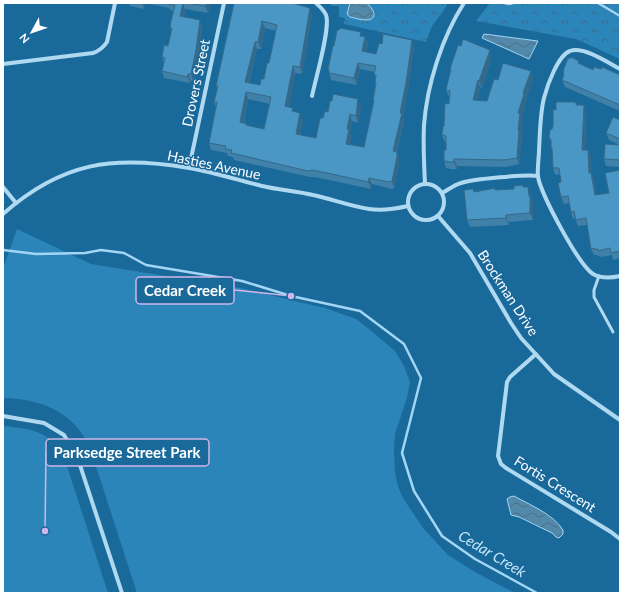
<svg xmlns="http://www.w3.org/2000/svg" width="623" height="596" font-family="Lato,sans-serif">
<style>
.forest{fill:url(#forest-crowns)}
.green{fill:#2c85b8}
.water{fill:url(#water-waves);stroke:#a2d6f4}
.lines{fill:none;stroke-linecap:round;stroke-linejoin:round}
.stream{stroke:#a2d6f4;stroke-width:2.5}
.service{stroke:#afd9f1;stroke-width:3}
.minor{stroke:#afd9f1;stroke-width:4}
.wall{fill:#4081a9;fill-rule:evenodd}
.shaded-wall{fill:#346989}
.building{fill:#4a96c4;stroke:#346989;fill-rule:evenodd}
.labels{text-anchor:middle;stroke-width:3;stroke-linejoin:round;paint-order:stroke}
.street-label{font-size:14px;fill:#fff;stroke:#19699b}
.water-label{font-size:15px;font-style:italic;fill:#c5e6f9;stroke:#19699b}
.leader{fill:none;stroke:#d1b5e9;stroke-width:1.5}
.callout-dot{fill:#d1b5e9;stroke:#19699b;stroke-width:1.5}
.callout{fill:#19699b;stroke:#d1b5e9;stroke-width:1.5}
.callout-label{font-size:15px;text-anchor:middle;font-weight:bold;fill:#fff}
</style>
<defs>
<pattern id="forest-crowns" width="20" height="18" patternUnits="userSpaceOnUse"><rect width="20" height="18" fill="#2c85b8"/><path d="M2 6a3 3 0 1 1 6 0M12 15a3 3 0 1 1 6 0" fill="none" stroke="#396e8d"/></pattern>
<pattern id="water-waves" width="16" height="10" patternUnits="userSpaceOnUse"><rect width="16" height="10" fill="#5288a9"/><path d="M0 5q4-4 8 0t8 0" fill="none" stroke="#507084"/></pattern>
</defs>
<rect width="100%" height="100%" fill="#19699b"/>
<g class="forest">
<polygon points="329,3 448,3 442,13 432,26 426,42 344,24 345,18 339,17 339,6 332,6"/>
<polygon points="490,3 620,3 620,59 576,39 476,21"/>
</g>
<g class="green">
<path d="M17,229L91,264L240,288L325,308L356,319L369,329L395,351L404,366L410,382L407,398L395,434L394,448L395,473L398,486L403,498L423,528L448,555L475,572L515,593H137L90,448C74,411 40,399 3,398V269Z"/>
<path d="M3,426C38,429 55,433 68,469L108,593H3Z"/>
</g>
<g class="water">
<path d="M350,3H366C374,8 379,20 366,20C360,20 355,18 350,17L347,14Z"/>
<polygon points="484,34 538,41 529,59 482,38"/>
<path d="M514,496C530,505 553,514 563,530V534L559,538L556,537L552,533L519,517L511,515L507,499L510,497Z"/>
</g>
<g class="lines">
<g class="stream">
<polyline points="504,3 509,4 513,3"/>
<polyline points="598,3 620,16"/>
<polyline points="3,250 36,254 85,253 101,250 124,253 146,265 242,281 291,296 360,311 404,344 421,378 402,453 414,491 442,536 475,559 537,593"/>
</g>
<polyline class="service" points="599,276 594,290 594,297 613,332"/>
<g class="minor">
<path d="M3,64L93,53C99,51 103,48 107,42L115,3"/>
<path d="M620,69C607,62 583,46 570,51C558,55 547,86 544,98C540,114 540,133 539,150C539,158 537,168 538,177C542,196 578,264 593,274C602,279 611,278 620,276"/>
<path d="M312,96C315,81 331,27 326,15C324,10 320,7 316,3"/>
<polyline points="189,168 224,3"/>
<circle cx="426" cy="202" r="18"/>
<path d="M425,184C424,164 423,145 424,125C427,85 442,37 464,3"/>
<polyline points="3,187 16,203"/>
<path d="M442,193C448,190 454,185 461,183C473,179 527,174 538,176"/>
<path d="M3,214C62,162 113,155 189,168C213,172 238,180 262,186C279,190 296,191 313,195C332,199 350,206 369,209C382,211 395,209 408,206"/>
<polyline points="438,216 470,253 511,323 521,338 554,374 620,420"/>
<polyline points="536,354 510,377 507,382 498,456 501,464 506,468 611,532 620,539"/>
<polyline points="3,416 44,423 64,435 78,459 122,593"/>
</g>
</g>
<g class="wall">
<polygon points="129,3 210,3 208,13 185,9 184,17 200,20 202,27 199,56 193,81 191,81 190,83 164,78 162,71 164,63 162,57 168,46 171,31 170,28 173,11 170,10 169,8 145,3 144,9 130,6"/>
<path d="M234,3H295V4L312,15L302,74L295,73L289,107L303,120L300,135L316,138L323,118L328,112L361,106L358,123L352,121L350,132L352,136L350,144L364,147L374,103L373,100L376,85L375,83L376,79L374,74V72L360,69L357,85L331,80L328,69L334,46L362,37H365L368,44L366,52L376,54L414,47L408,90L403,117L404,120L397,152L399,159V164L394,188L392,189L372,184L371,189L334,181L315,177H310L234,160L233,157L228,156L227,153L211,150L209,143L216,107L214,102L217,89L216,86ZM265,28L276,31L269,63L264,79L260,85L249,83L257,49H261ZM248,99L270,104L264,129L247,126V124L244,123Z"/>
<polygon points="492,57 482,88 480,87 477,100 487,101 498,80 533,78 526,99 526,100 522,117 523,120 521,134 522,137 519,164 506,167 457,166 457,169 449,169 449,168 446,168 444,161 446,150 446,142 445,142 442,135 449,104 450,97 449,97 446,90 451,70 450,69"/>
<polygon points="580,64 593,70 620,75 620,111 565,87 562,80 564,76 563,71"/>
<polygon points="576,102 577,105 586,112 585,150 591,157 591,173 594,180 596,195 609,193 620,170 620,258 613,260 612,255 601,257 600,256 598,256 597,255 594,255 591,249 587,225 578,226 575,218 573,219 571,212 569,203 564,204 561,197 561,182 560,174 555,175 553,168 552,151 551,148 551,142 549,137 553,126 556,110"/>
<polygon points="620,120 620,145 609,140 606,133"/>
<polygon points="620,145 620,167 606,166 604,159"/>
<polygon points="523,185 524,187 530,194 533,203 533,220 508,222 509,225 470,227 467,220 473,189 474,191 514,189"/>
</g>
<g class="shaded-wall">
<polygon points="142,3 145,3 144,9"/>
<polygon points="183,3 185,9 183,23 180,16"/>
<polygon points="206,3 210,3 208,13 205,6"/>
<polygon points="310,8 312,15 302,74 300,67"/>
<polygon points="200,20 202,27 199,56 193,81 191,74"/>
<polygon points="262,21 265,28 261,49 258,42"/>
<polygon points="365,37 368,44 365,58 362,51"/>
<polygon points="412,40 414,47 408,90 403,117 404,120 395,158 393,151 400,113"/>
<polygon points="255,42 257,49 247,89 245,82"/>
<polygon points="490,50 492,57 482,88 479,81"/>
<polygon points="358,63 360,69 357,85 354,78"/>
<polygon points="293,66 295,73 288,113 285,106"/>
<polygon points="531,71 533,78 526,99 526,100 522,117 523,120 521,134 522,137 519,164 517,158 518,113 523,93"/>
<polygon points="188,74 191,81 190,83 187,77"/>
<polygon points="478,80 480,87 475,107 473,100"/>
<polygon points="246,92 248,99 242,129 240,122"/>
<polygon points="358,99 361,106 358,123 356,116"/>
<polygon points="584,105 586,112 585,157 582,150"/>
<polygon points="300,113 303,120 299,141 296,134"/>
<polygon points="350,114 352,121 350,132 352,136 349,151 346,144 347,129"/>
<polygon points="588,150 591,157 592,180 589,173"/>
<polygon points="397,152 399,159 399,164 394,188 392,181"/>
<polygon points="454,159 457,166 457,169 454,162"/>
<polygon points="591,173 594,180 598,202 595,195"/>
<polygon points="369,178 372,184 371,189 368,182"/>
<polygon points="528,187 533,203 533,220 530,213"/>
<polygon points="506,215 508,222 509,225 506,218"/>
</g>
<g class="building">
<polygon points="167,3 183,3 180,16 200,20 196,50 191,74 188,74 187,77 162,71 165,58 162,57 164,45 168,46 172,28 170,28 171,21 175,5 167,4"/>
<polygon points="188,3 206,3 205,6"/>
<path d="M234,3H292L310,8L300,67L293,66L285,106L293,108L292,111L300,113L296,134L316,138L320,118H323L325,111L328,112L330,101H332L333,94L358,99L356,116L350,114L347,129H349L346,144L364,147L374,100H373L376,83H375L376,75L374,74L376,66L358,63L354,78L329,73V69H328L333,45L334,46L337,30H339L340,28L361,32L360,36L365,37L362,51L376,54L379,43L382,44L383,34L412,40L406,83L400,113H402L393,151L397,152V157L392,181L389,182L369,178L368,182L332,174L312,170L308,171L231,153L232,150L225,149L226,146L209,143L217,102H214L218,86H216ZM262,21L277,25L269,63H267L264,79H261L260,85L245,82L255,42H258ZM246,92L271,97L264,129L246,125L247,124L240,122Z"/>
<polygon points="463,39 490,50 479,81 478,80 473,100 487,101 494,79 498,80 503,63 531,71 523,93 524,94 518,113 520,113 518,130 519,130 517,158 504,160 454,159 454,162 447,162 447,161 444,161 444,150 446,150 446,136 442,135 443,126 444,126 445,103 449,104 450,91 446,90 447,85 451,69 450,69 458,45 461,46"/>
<polygon points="571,57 579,61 578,63 593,70 594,67 601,69 602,67 620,75 620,105 562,80 564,75 563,74 564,71 563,71 568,58 570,59"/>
<polygon points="556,102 576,102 576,105 584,105 582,150 588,150 589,173 591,173 595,195 609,193 605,173 620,170 620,253 619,254 618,251 611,253 610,248 598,251 598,249 595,250 595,248 591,249 586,218 576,220 574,211 571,212 568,196 561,197 558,183 561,182 559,168 553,168 552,148 551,148 551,140 549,137 550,130 552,129 553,126 553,109 556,110"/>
<polygon points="613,117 620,120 620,139 606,133"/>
<polygon points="605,144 620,145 620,160 604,159"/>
<polygon points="523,185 523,187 528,187 529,196 530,196 530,213 506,215 506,218 467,220 464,190 473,189 474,192 495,188 495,190 514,189 514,186"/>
</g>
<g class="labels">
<g class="street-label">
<text transform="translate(196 83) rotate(-78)" y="5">Drovers Street</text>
<text transform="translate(214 165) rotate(12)" y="5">Hasties Avenue</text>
<text transform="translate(508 293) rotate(57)" y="5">Brockman Drive</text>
<text transform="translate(555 484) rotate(32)" y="5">Fortis Crescent</text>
</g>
<g class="water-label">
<text transform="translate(492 554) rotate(31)" y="5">Cedar Creek</text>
</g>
</g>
<path class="leader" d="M291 296L234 290M45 531L46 452"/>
<g class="callout-dot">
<circle cx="291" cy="296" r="4"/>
<circle cx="45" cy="531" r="4"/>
</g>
<g class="callout">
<rect x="136" y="277" width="98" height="27" rx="4"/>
<rect x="46" y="439" width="163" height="27" rx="4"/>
</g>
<g class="callout-label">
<text x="185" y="296">Cedar Creek</text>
<text x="127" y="458">Parksedge Street Park</text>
</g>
<rect width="623" height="596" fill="none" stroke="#ffffff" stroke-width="8"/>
<g transform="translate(32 32) rotate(230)" stroke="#19699b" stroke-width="3" paint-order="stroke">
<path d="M0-3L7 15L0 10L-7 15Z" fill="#ffffff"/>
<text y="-6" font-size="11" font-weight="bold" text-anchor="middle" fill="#ffffff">N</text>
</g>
</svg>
